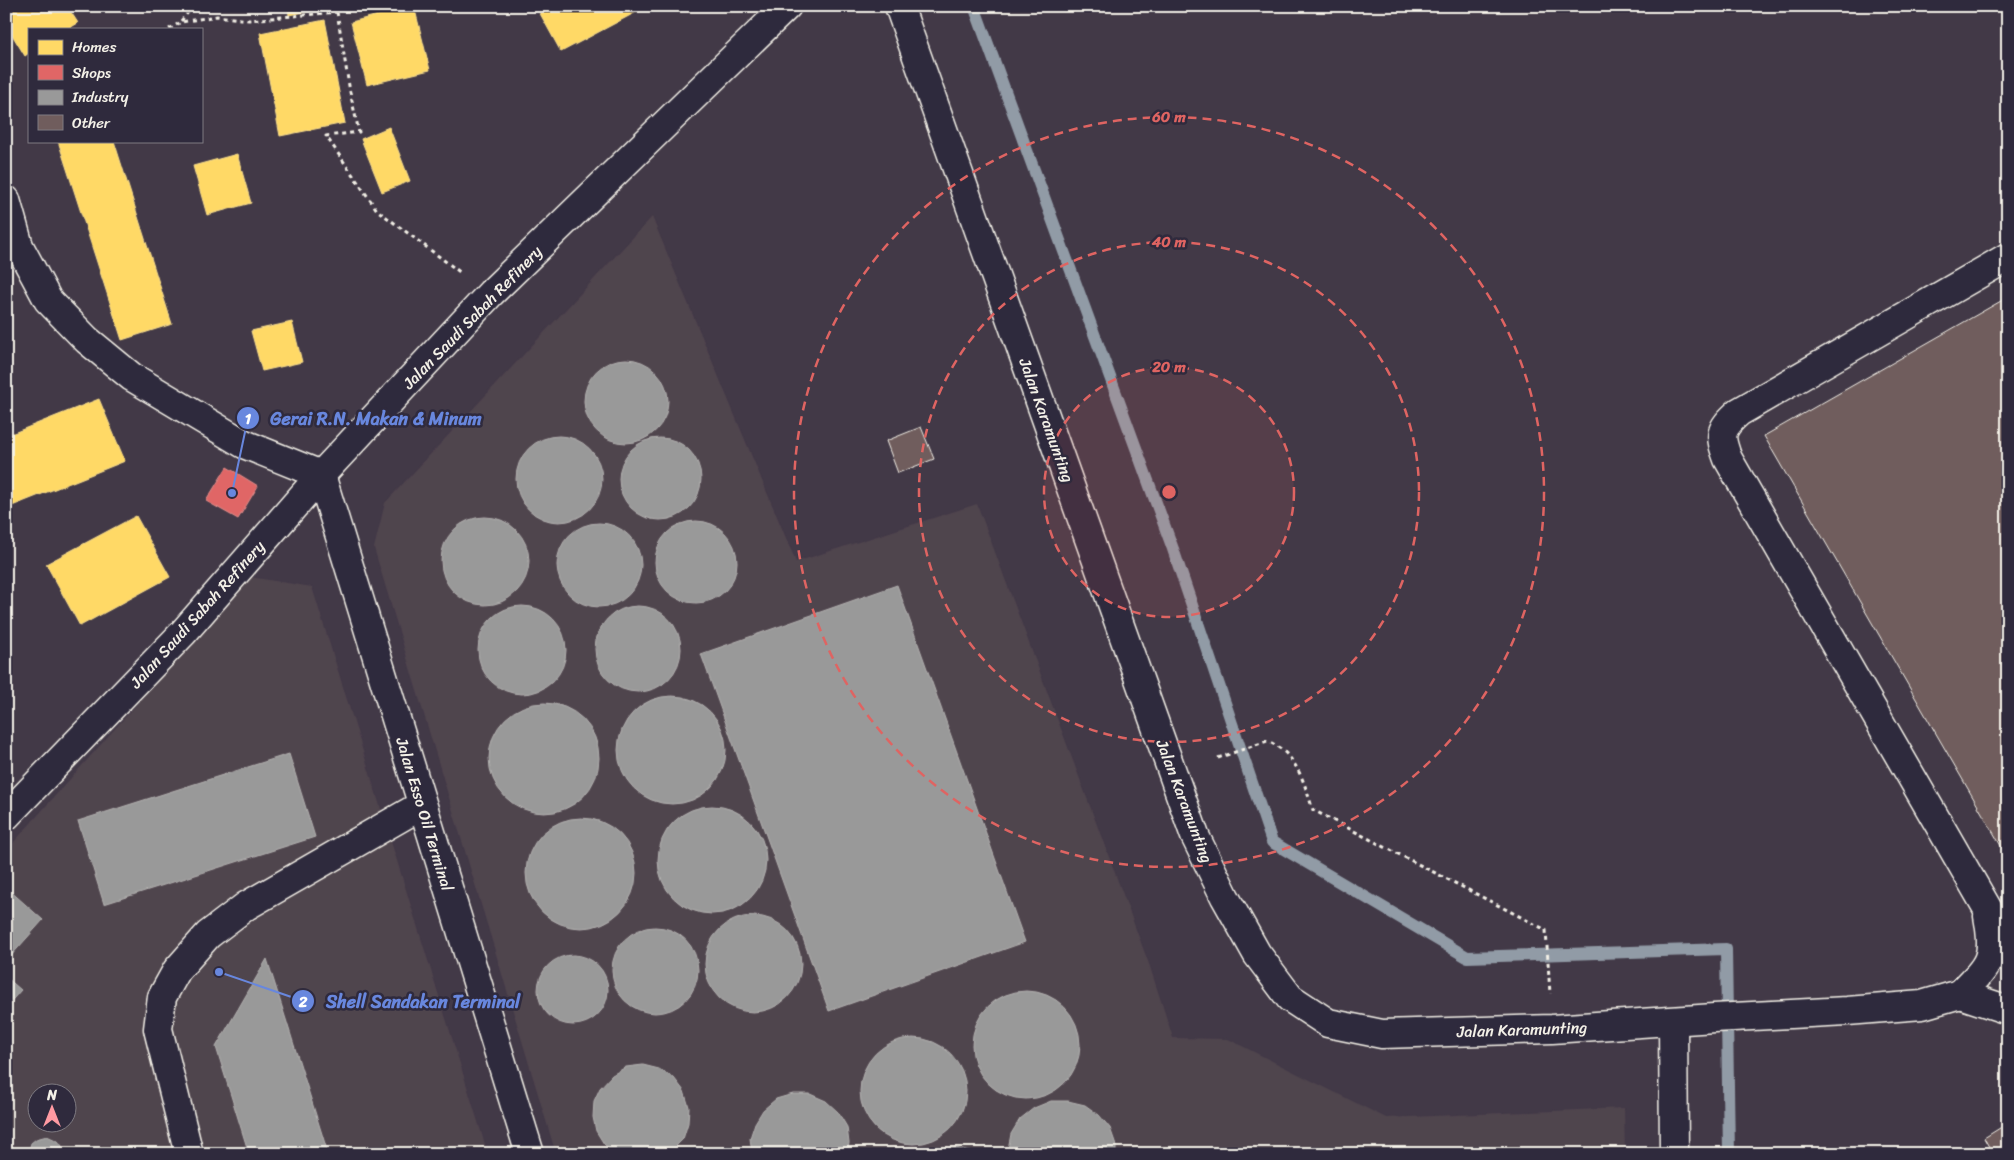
<svg xmlns="http://www.w3.org/2000/svg" width="2014" height="1160" font-family="Sriracha,sans-serif">
<style>
.built{fill:#50444e;fill-rule:evenodd}
.homes{fill:#ffd966;stroke:#fce08d}
.shops{fill:#e06666;stroke:#e6908d}
.industry{fill:#999;stroke:#b4b3b1}
.lines{fill:none;stroke-linecap:round;stroke-linejoin:round}
.stream{stroke:#919ba6;stroke-width:12}
.building{fill:#705d5d;stroke:#f4f1e8}
.minor-casing{stroke:#f4f1e8;stroke-width:31}
.path{stroke:#f4f1e8;stroke-width:3;stroke-dasharray:4 4;stroke-linecap:butt}
.minor{stroke:#2f2a3d;stroke-width:28}
.ring{fill:none;stroke:#df6462;stroke-width:2.5;stroke-dasharray:9 6}
.labels{text-anchor:middle;stroke-width:5;stroke-linejoin:round;paint-order:stroke}
.street-label{font-size:16px;fill:#f4f1e8;stroke:#2f2a3d}
.centre{fill:#df6462;stroke:#2f2a3d;stroke-width:2.5}
.ring-label{font-size:15px;text-anchor:middle;font-weight:bold;fill:#df6462;stroke:#2f2a3d;stroke-width:5;stroke-linejoin:round;paint-order:stroke}
.leader{fill:none;stroke:#6887de;stroke-width:2}
.callout-dot{fill:#6887de;stroke:#2f2a3d;stroke-width:2}
.mark-label{font-size:15px;text-anchor:middle;font-weight:bold;fill:#fff}
.callout-label{font-size:18px;text-anchor:middle;font-weight:bold;fill:#6887de;stroke:#2f2a3d;stroke-width:5;stroke-linejoin:round;paint-order:stroke}
</style>
<rect width="100%" height="100%" fill="#423947"/>
<filter id="ink" filterUnits="userSpaceOnUse"><feTurbulence type="fractalNoise" baseFrequency=".02" numOctaves="2"/><feDisplacementMap in="SourceGraphic" scale="10" xChannelSelector="R" yChannelSelector="G"/><feConvolveMatrix kernelMatrix="1 2 1 2 8 2 1 2 1" color-interpolation-filters="sRGB"/></filter>
<g filter="url(#ink)">
<g class="built">
<polygon points="652,217 796,562 977,504 1149,964 1173,1038 1228,1039 1386,1118 1624,1108 1625,1154 556,1154 374,548 385,503"/>
<path d="M250,577L312,587L488,1154H6V851ZM38,1092H68V1122H38Z"/>
</g>
<g class="homes">
<polygon points="6,6 67,6 78,23 68,29 29,29 29,53 25,56 6,25"/>
<polygon points="288,6 334,6 289,15"/>
<polygon points="414,6 430,70 367,85 351,22"/>
<polygon points="540,6 640,6 642,9 561,52 537,8"/>
<polygon points="325,20 345,123 280,136 260,33"/>
<polygon points="389,127 410,181 382,192 361,139"/>
<polygon points="58,141 114,141 172,324 122,340"/>
<polygon points="237,154 251,203 207,215 193,166"/>
<polygon points="292,322 302,362 262,371 251,331"/>
<polygon points="99,399 125,461 12,506 6,492 6,436"/>
<polygon points="136,516 170,577 80,626 46,564"/>
</g>
<polygon class="shops" points="227,467 258,486 238,519 206,501"/>
<g class="industry">
<circle cx="626" cy="401" r="42"/>
<circle cx="559" cy="479" r="43"/>
<circle cx="660" cy="479" r="41"/>
<circle cx="485" cy="561" r="44"/>
<circle cx="696" cy="562" r="41"/>
<circle cx="599" cy="565" r="42"/>
<polygon points="897,585 1025,942 829,1011 701,654"/>
<circle cx="522" cy="650" r="44"/>
<circle cx="638" cy="649" r="43"/>
<circle cx="672" cy="750" r="54"/>
<circle cx="544" cy="758" r="55"/>
<polygon points="289,754 315,837 104,904 78,821"/>
<circle cx="712" cy="860" r="54"/>
<circle cx="581" cy="873" r="55"/>
<polygon points="8,889 43,920 9,958 6,955 6,891"/>
<circle cx="753" cy="964" r="48"/>
<circle cx="655" cy="970" r="43"/>
<circle cx="573" cy="990" r="35"/>
<polygon points="267,959 327,1150 324,1154 249,1154 216,1047"/>
<polygon points="6,977 21,990 6,1007"/>
<circle cx="1026" cy="1045" r="54"/>
<circle cx="913" cy="1091" r="53"/>
<polygon points="643,1065 659,1069 674,1078 684,1091 689,1107 688,1123 683,1139 672,1150 666,1154 614,1154 604,1144 596,1131 593,1117 594,1101 600,1088 612,1075 626,1067"/>
<polygon points="793,1094 810,1094 826,1101 838,1112 847,1127 849,1143 847,1154 752,1154 750,1138 755,1123 763,1110 776,1099"/>
<polygon points="1051,1101 1068,1101 1085,1105 1099,1115 1110,1128 1116,1145 1116,1154 1007,1154 1011,1134 1020,1119 1034,1108"/>
<polygon points="47,1136 58,1141 62,1146 64,1154 28,1154 31,1143 36,1139"/>
<polygon points="956,1148 976,1154 928,1154 937,1149"/>
</g>
<g class="lines">
<polyline class="stream" points="974,6 1173,549 1272,842 1467,957 1726,949 1729,1154"/>
</g>
<g class="building">
<polygon points="2008,297 2008,858 1764,436"/>
<polygon points="921,427 934,459 898,473 886,441"/>
<polygon points="2008,1123 2008,1154 1993,1154 1984,1138"/>
</g>
<g class="lines">
<defs>
<g id="minor">
<polyline points="899,6 1195,836 1225,897 1257,954 1290,998 1328,1023 1382,1034 1552,1029 1714,1018 1847,1011 1922,1005 1960,994"/>
<polyline points="6,200 19,246 48,300 87,340 132,377 244,444 321,475 530,1154"/>
<path d="M2008,257L1739,412C1719,430 1719,435 1728,459L2008,944"/>
<polyline points="6,816 183,633 321,475 491,293 787,6"/>
<path d="M1988,916C1996,959 1990,964 1960,994L2008,1010"/>
<polyline points="1673,1022 1674,1154"/>
<polyline points="189,1154 158,1029 162,997 177,970 208,935 246,906 422,805"/>
</g>
</defs>
<use href="#minor" class="minor-casing"/>
<g class="path">
<polyline points="337,12 350,92 359,132 326,136 377,210 461,273"/>
<polyline points="181,21 193,6"/>
<polyline points="169,29 181,22 217,16 249,20 337,12 367,6"/>
<path d="M1218,758L1267,741C1297,753 1304,783 1313,810L1546,930L1550,994"/>
</g>
<use href="#minor" class="minor"/>
</g>
</g>
<circle cx="1169" cy="492" r="125" fill="#df6462" fill-opacity=".12"/>
<g class="ring">
<circle cx="1169" cy="492" r="125"/>
<circle cx="1169" cy="492" r="250"/>
<circle cx="1169" cy="492" r="375"/>
</g>
<g class="labels">
<g class="street-label">
<text transform="translate(472 317) rotate(-46)" y="6">Jalan Saudi Sabah Refinery</text>
<text transform="translate(1047 420) rotate(70)" y="6">Jalan Karamunting</text>
<text transform="translate(197 614) rotate(-48)" y="6">Jalan Saudi Sabah Refinery</text>
<text transform="translate(1185 801) rotate(69)" y="6">Jalan Karamunting</text>
<text transform="translate(425 814) rotate(73)" y="6">Jalan Esso Oil Terminal</text>
<text transform="translate(1522 1029) rotate(-2)" y="6">Jalan Karamunting</text>
</g>
</g>
<circle cx="1169" cy="492" r="8" class="centre"/>
<g class="ring-label">
<text x="1169" y="122">60 m</text>
<text x="1169" y="247">40 m</text>
<text x="1169" y="372">20 m</text>
</g>
<path class="leader" d="M232 493L248 418M219 972L303 1001"/>
<g class="callout-dot">
<circle cx="232" cy="493" r="5"/>
<circle cx="219" cy="972" r="5"/>
<circle cx="248" cy="418" r="12"/>
<circle cx="303" cy="1001" r="12"/>
</g>
<g class="mark-label">
<text x="248" y="424">1</text>
<text x="303" y="1007">2</text>
</g>
<g class="callout-label">
<text x="376" y="425">Gerai R.N. Makan &amp; Minum</text>
<text x="423" y="1008">Shell Sandakan Terminal</text>
</g>
<rect width="2014" height="1160" fill="none" stroke="#2f2a3d" stroke-width="25"/>
<rect x="12" y="12" width="1989" height="1135" fill="none" stroke="#f4f1e8" stroke-width="2" filter="url(#ink)"/>
<rect x="28" y="28" width="175" height="115" fill="#2f2a3d" stroke="#7e7a81"/>
<rect x="38" y="40" width="25" height="15" fill="#ffd966" stroke="#7e7a81"/>
<text x="72" y="52" font-size="15" fill="#f4f1e8">Homes</text>
<rect x="38" y="65" width="25" height="15" fill="#e06666" stroke="#7e7a81"/>
<text x="72" y="78" font-size="15" fill="#f4f1e8">Shops</text>
<rect x="38" y="90" width="25" height="15" fill="#999999" stroke="#7e7a81"/>
<text x="72" y="102" font-size="15" fill="#f4f1e8">Industry</text>
<rect x="38" y="115" width="25" height="15" fill="#705d5d" stroke="#7e7a81"/>
<text x="72" y="128" font-size="15" fill="#f4f1e8">Other</text>
<g transform="translate(52 1108)"><circle r="24" fill="#2f2a3d" stroke="#7e7a81"/>
<path d="M0-4L9 19L0 12L-9 19Z" fill="#ff9aa2"/>
<text y="-8" font-size="14" font-weight="bold" text-anchor="middle" fill="#f4f1e8">N</text>
</g>
</svg>
